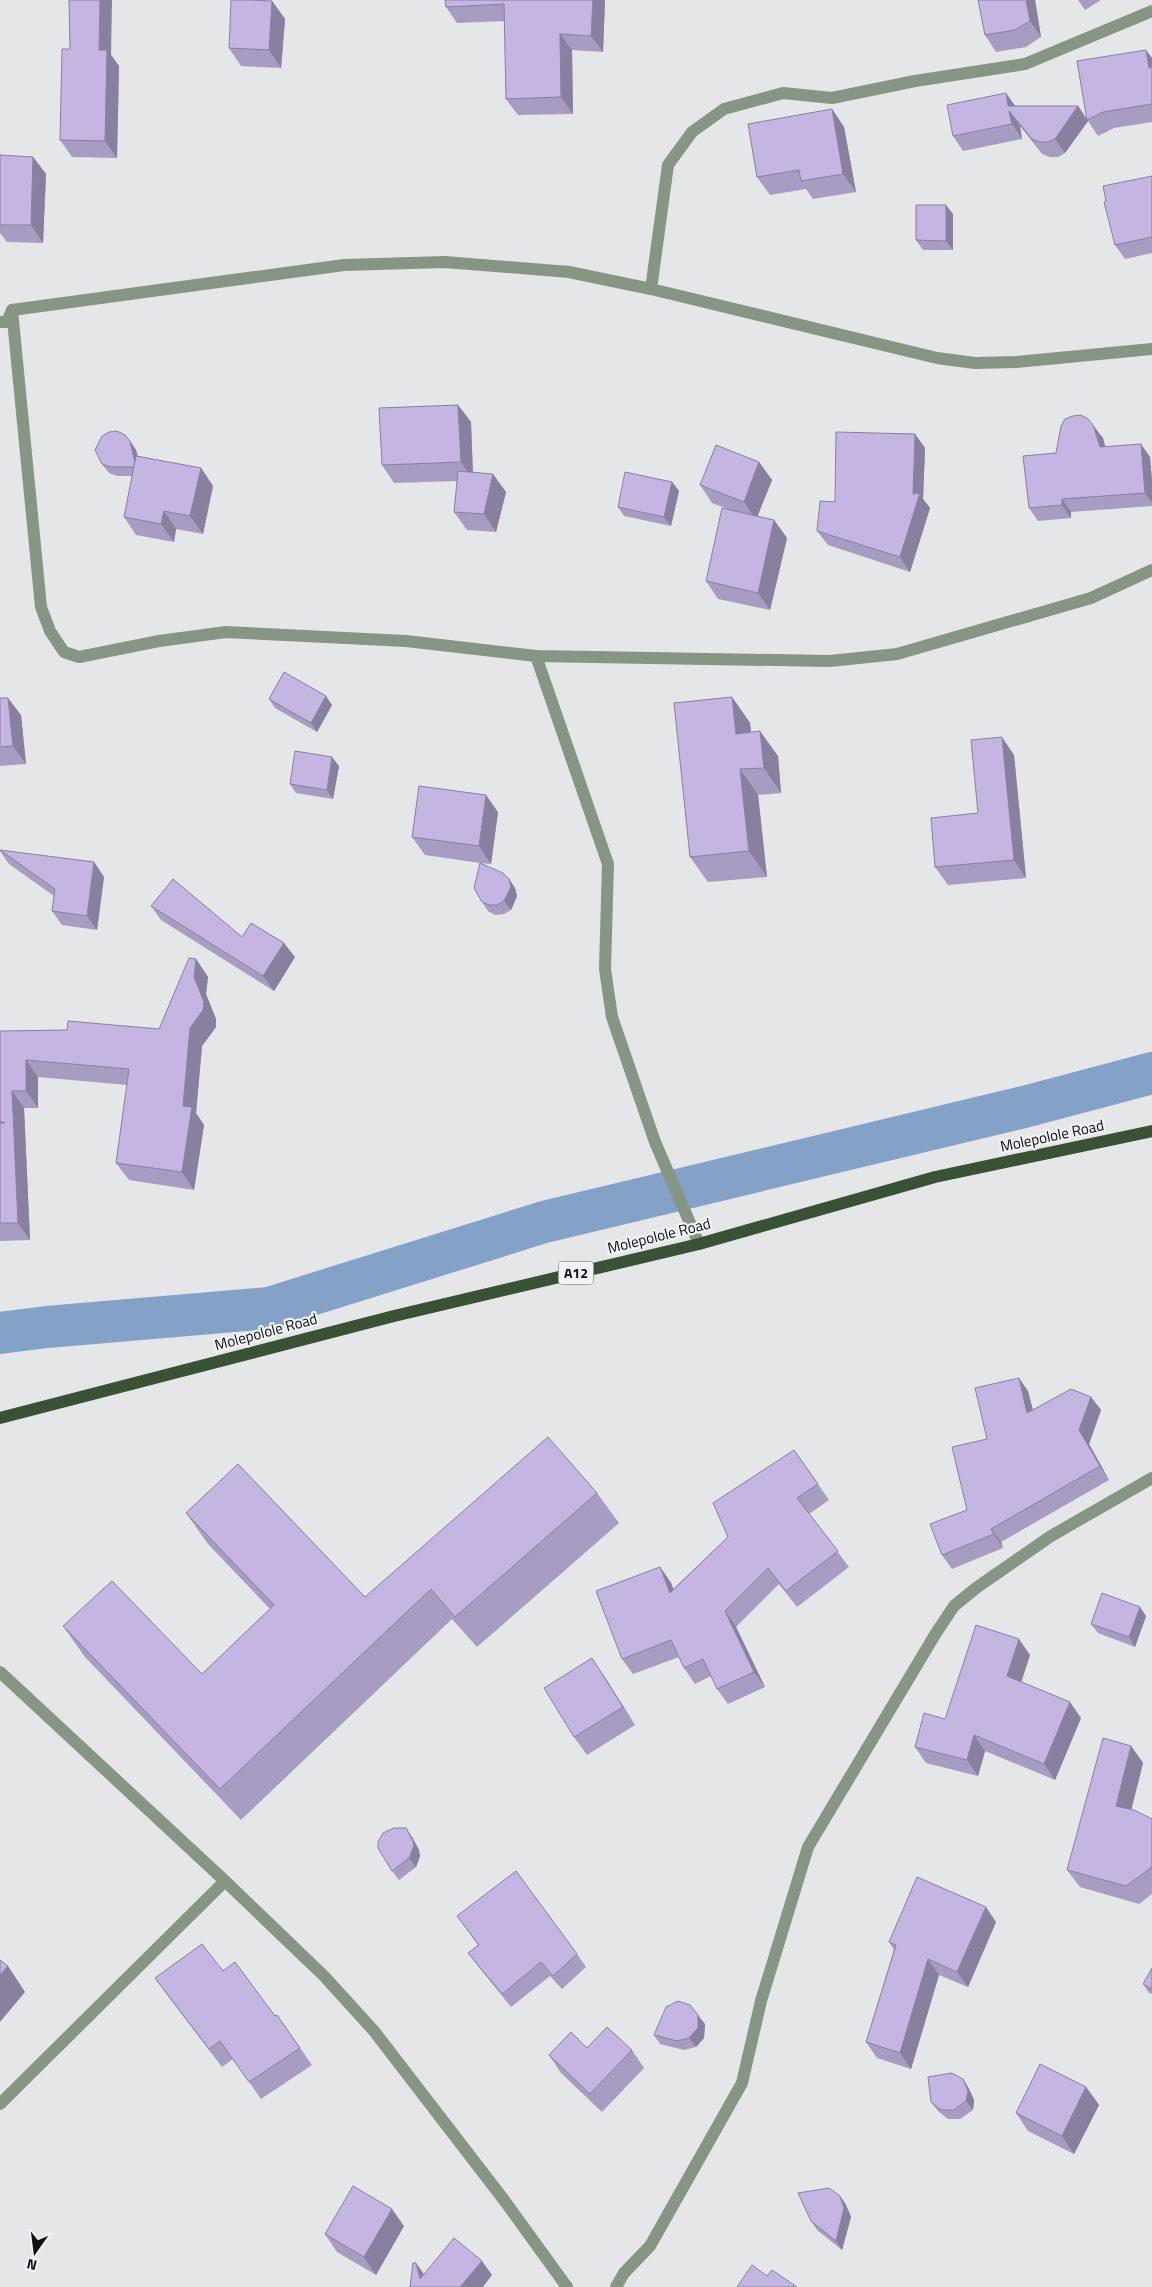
<svg xmlns="http://www.w3.org/2000/svg" width="1152" height="2287" font-family="'Titillium Web',sans-serif">
<style>
.lines{fill:none;stroke-linecap:round;stroke-linejoin:round}
.canal{stroke:#84a2c7;stroke-width:42}
.minor{stroke:#869584;stroke-width:12}
.major{stroke:#395236;stroke-width:12}
.wall{fill:#a99cc2}
.shaded-wall{fill:#897f9e}
.building{fill:#c4b5e2;stroke:#897f9e}
.labels{text-anchor:middle;stroke-width:4.5;stroke-linejoin:round;paint-order:stroke}
.shield{fill:#f1f3f6;stroke:#535355;stroke-width:1}
.shield-label{font-size:14px;font-weight:bold;fill:#0f0f10}
.street-label{font-size:15px;fill:#0f0f10;stroke:#f1f3f6}
</style>
<rect width="100%" height="100%" fill="#e4e6e8"/>
<g class="lines">
<polyline class="canal" points="0,1333 47,1327 269,1308 544,1222 1024,1107 1152,1073"/>
<g class="minor">
<polyline points="651,289 668,165 692,132 724,109 783,93 832,98 915,81 1025,64 1152,11"/>
<polyline points="12,310 41,607 50,631 64,652 79,657 159,641 226,632 406,641 536,656 830,661 897,654 1091,598 1152,570"/>
<polyline points="0,322 7,322 12,310 344,265 445,262 569,272 651,289 937,358 975,363 1016,362 1152,349"/>
<polyline points="536,656 608,864 605,969 612,1017 655,1142 699,1244"/>
<polyline points="0,1672 225,1881 324,1976 374,2031 504,2200 567,2287"/>
<polyline points="0,2104 225,1881"/>
<polyline points="616,2287 624,2273 650,2246 742,2083 761,2001 808,1847 936,1633 954,1606 976,1588 1051,1536 1152,1478"/>
</g>
<polyline class="major" points="0,1418 394,1316 699,1244 935,1177 1152,1131"/>
</g>
<g class="wall">
<polygon points="445,0 605,0 603,52 572,50 573,114 518,115 506,99 505,21 457,23 446,7"/>
<polygon points="978,0 1035,0 1041,37 1026,47 996,52 985,35"/>
<polygon points="1078,0 1101,0 1085,10"/>
<polygon points="272,1 285,19 281,68 241,66 229,48"/>
<polygon points="111,55 119,66 117,158 72,157 60,140"/>
<polygon points="1152,58 1152,122 1114,128 1098,136 1088,121 1065,153 1058,157 1050,157 1042,154 1020,126 1022,139 963,151 953,136 1015,106 1078,106 1087,119"/>
<polygon points="832,109 844,127 856,192 813,199 806,189 770,195 757,177"/>
<polygon points="0,155 33,157 46,174 43,243 7,242 0,233"/>
<polygon points="1152,176 1152,253 1125,259 1115,245 1106,201"/>
<polygon points="953,214 953,250 923,250 916,240"/>
<polygon points="458,405 471,422 473,472 506,492 496,532 467,530 454,512 457,481 394,483 382,465"/>
<polygon points="915,434 925,448 923,499 930,508 910,572 828,545 817,531 835,502"/>
<polygon points="1103,438 1105,447 1150,457 1152,481 1152,506 1071,512 1071,518 1038,521 1029,508 1056,453"/>
<polygon points="130,441 136,450 138,456 201,468 213,486 203,534 176,529 174,542 136,535 124,517 132,476 117,476 109,473 102,464"/>
<polygon points="759,462 772,480 757,516 774,520 787,538 770,610 718,599 706,581 733,511 712,503 700,485"/>
<polygon points="672,482 679,491 671,526 624,516 618,507"/>
<polygon points="732,697 750,723 751,732 778,756 781,793 758,795 767,877 708,882 690,857"/>
<polygon points="0,698 21,715 26,764 0,766"/>
<polygon points="269,699 332,705 317,732 275,708"/>
<polygon points="1014,755 1026,878 948,885 935,867 978,813"/>
<polygon points="339,766 333,799 296,793 290,784"/>
<polygon points="498,812 491,864 480,863 509,879 515,888 517,896 511,910 504,914 495,915 488,911 482,902 480,863 425,855 412,837"/>
<polygon points="0,851 94,862 104,877 97,930 62,925 52,911 54,896 9,864"/>
<polygon points="151,906 242,937 295,957 274,991 161,920"/>
<polygon points="196,959 208,977 206,994 216,1019 216,1027 202,1046 196,1113 204,1125 194,1190 129,1180 116,1163 127,1085 38,1077 38,1108 24,1108 30,1240 0,1241 0,1031 159,1029"/>
<polygon points="1028,1391 1033,1410 1091,1397 1101,1410 1089,1444 1109,1480 1001,1542 1003,1548 952,1569 942,1555 967,1510 987,1439"/>
<polygon points="794,1450 829,1500 809,1514 849,1567 797,1607 779,1584 736,1627 765,1687 728,1704 717,1689 711,1676 695,1684 684,1668 679,1657 633,1674 622,1659 660,1567 671,1583 673,1589 728,1537"/>
<polygon points="597,1493 619,1523 477,1647 452,1619 241,1820 85,1657 63,1626 202,1674 270,1609 208,1544 186,1513 365,1597"/>
<polygon points="1146,1616 1135,1647 1098,1633 1091,1624"/>
<polygon points="1030,1655 1021,1682 1081,1718 1055,1780 985,1751 978,1776 926,1763 915,1747 945,1719"/>
<polygon points="604,1676 635,1725 587,1755 574,1737"/>
<polygon points="1131,1746 1143,1763 1131,1810 1152,1819 1152,1894 1139,1904 1080,1887 1067,1870"/>
<polygon points="412,1837 419,1850 420,1856 416,1867 399,1880 392,1871"/>
<polygon points="457,1916 577,1954 586,1967 562,1989 550,1976 511,2007 478,1966 468,1953 478,1945"/>
<polygon points="996,1922 968,1987 939,1975 911,2069 877,2058 866,2042 894,1950 889,1942"/>
<polygon points="1152,1968 1152,1994 1149,1993 1143,1984"/>
<polygon points="223,1971 275,2016 277,2015 312,2065 261,2099 233,2059 222,2067 168,1996 155,1978"/>
<polygon points="705,2024 704,2038 696,2047 684,2050 660,2044 654,2035"/>
<polygon points="587,2048 632,2050 644,2068 602,2112 561,2073 549,2055"/>
<polygon points="963,2079 969,2089 974,2100 973,2110 960,2119 948,2119 938,2111 931,2102"/>
<polygon points="1086,2087 1099,2105 1074,2154 1028,2131 1016,2113"/>
<polygon points="840,2196 846,2205 851,2217 842,2250 817,2230 811,2221"/>
<polygon points="404,2226 376,2275 337,2252 325,2234"/>
</g>
<g class="shaded-wall">
<polygon points="100,0 112,0 111,55 119,66 117,158 105,141 99,50"/>
<polygon points="593,0 605,0 603,52 591,36"/>
<polygon points="1026,0 1035,0 1041,37 1030,21"/>
<polygon points="272,1 285,19 281,68 269,50"/>
<polygon points="560,34 572,50 573,114 561,97"/>
<polygon points="1146,50 1152,58 1152,72 1149,68"/>
<polygon points="1006,93 1016,107 1008,106"/>
<polygon points="1078,106 1088,121 1065,153 1055,139"/>
<polygon points="832,109 844,127 856,192 843,174"/>
<polygon points="1009,111 1020,126 1022,139 1012,124"/>
<polygon points="33,157 46,174 43,243 31,225"/>
<polygon points="946,205 953,214 953,250 946,241"/>
<polygon points="458,405 471,422 473,480 461,462"/>
<polygon points="1093,425 1103,438 1109,460 1100,447"/>
<polygon points="915,434 925,448 923,499 930,508 910,572 900,557 913,494"/>
<polygon points="130,441 136,450 142,476 136,467"/>
<polygon points="1141,444 1150,457 1152,481 1152,503 1145,493"/>
<polygon points="759,462 772,480 756,520 744,502"/>
<polygon points="201,468 213,486 203,534 190,516"/>
<polygon points="493,474 506,492 496,532 484,514"/>
<polygon points="672,482 679,491 671,526 664,517"/>
<polygon points="1062,499 1071,512 1071,518 1062,505"/>
<polygon points="164,511 176,529 174,542 161,524"/>
<polygon points="774,520 787,538 770,610 758,593"/>
<polygon points="326,696 332,705 317,732 311,723"/>
<polygon points="732,697 750,723 754,759 736,734"/>
<polygon points="8,698 21,715 26,764 13,746"/>
<polygon points="760,731 778,756 781,793 764,768"/>
<polygon points="1002,737 1014,755 1026,878 1014,860"/>
<polygon points="332,757 339,766 333,799 327,790"/>
<polygon points="740,769 758,795 767,877 749,851"/>
<polygon points="486,795 498,812 491,864 479,846"/>
<polygon points="94,862 104,877 97,930 87,916"/>
<polygon points="509,879 515,888 517,896 511,910 504,901"/>
<polygon points="284,943 295,957 274,991 263,976"/>
<polygon points="196,959 208,977 206,994 216,1019 216,1027 202,1046 196,1113 204,1125 194,1190 182,1172 183,1106"/>
<polygon points="26,1060 38,1077 38,1108 26,1091"/>
<polygon points="12,1091 24,1108 30,1240 18,1223"/>
<polygon points="1019,1378 1028,1391 1037,1427 1027,1413"/>
<polygon points="1091,1397 1101,1410 1089,1444 1109,1480 1100,1466 1079,1430"/>
<polygon points="991,1529 1001,1542 1003,1548 994,1534"/>
<polygon points="660,1567 671,1583 681,1609 670,1593"/>
<polygon points="1140,1607 1146,1616 1135,1647 1129,1637"/>
<polygon points="725,1611 736,1627 765,1687 754,1672"/>
<polygon points="1019,1639 1030,1655 1018,1692 1007,1676"/>
<polygon points="592,1658 604,1676 635,1725 623,1707"/>
<polygon points="1070,1702 1081,1718 1055,1780 1044,1764"/>
<polygon points="974,1735 985,1751 978,1776 967,1760"/>
<polygon points="1131,1746 1143,1763 1128,1823 1116,1806"/>
<polygon points="406,1828 412,1837 419,1850 420,1856 416,1867 409,1858"/>
<polygon points="986,1907 996,1922 968,1987 957,1972"/>
<polygon points="928,1959 939,1975 911,2069 900,2053"/>
<polygon points="8,1966 25,1992 0,2022 0,1975"/>
<polygon points="698,2015 705,2024 704,2038 696,2047 689,2038"/>
<polygon points="963,2079 969,2089 974,2100 973,2110 966,2101"/>
<polygon points="1086,2087 1099,2105 1074,2154 1062,2136"/>
<polygon points="840,2196 846,2205 851,2217 842,2250 836,2241"/>
<polygon points="392,2209 404,2226 376,2275 364,2257"/>
<polygon points="482,2261 492,2275 483,2287 460,2287"/>
<polygon points="416,2263 426,2277 420,2279"/>
</g>
<g class="building">
<polygon points="69,0 100,0 99,50 107,50 105,141 60,140 62,49 70,49"/>
<polygon points="231,0 251,0 272,1 269,50 229,48"/>
<polygon points="445,0 593,0 591,36 560,34 561,97 506,99 504,4 446,7"/>
<polygon points="978,0 1026,0 1030,21 1015,30 985,35"/>
<polygon points="1146,50 1149,68 1152,66 1152,104 1103,112 1087,120 1077,61"/>
<polygon points="1006,93 1008,106 1078,106 1055,139 1048,142 1040,142 1032,139 1009,111 1012,124 953,136 947,105"/>
<polygon points="832,109 843,174 801,181 799,170 757,177 748,124"/>
<polygon points="0,155 33,157 31,225 0,225"/>
<polygon points="1152,176 1152,237 1115,245 1104,202 1106,201 1103,186"/>
<polygon points="916,205 946,205 946,241 916,240"/>
<polygon points="458,405 461,462 382,465 379,408"/>
<polygon points="1081,415 1088,419 1093,425 1100,447 1141,444 1145,493 1062,499 1062,505 1029,508 1023,456 1056,453 1061,426 1065,419 1073,416"/>
<polygon points="117,431 125,435 130,441 135,463 134,467 110,467 102,464 95,450 102,436 109,432"/>
<polygon points="836,432 915,434 913,494 920,493 900,557 817,531 820,501 835,502"/>
<polygon points="716,445 759,462 744,502 700,485"/>
<polygon points="136,456 201,468 190,516 164,511 161,524 124,517"/>
<polygon points="458,471 493,474 484,514 454,512"/>
<polygon points="625,472 672,482 664,517 618,507"/>
<polygon points="722,508 774,520 758,593 706,581"/>
<polygon points="284,672 326,696 311,723 269,699"/>
<polygon points="732,697 736,734 760,731 764,768 740,769 749,851 690,857 674,703"/>
<polygon points="0,698 8,698 13,746 0,747"/>
<polygon points="1002,737 1014,860 935,867 931,818 978,813 971,740"/>
<polygon points="295,751 332,757 327,790 290,784"/>
<polygon points="419,786 486,795 479,846 412,837"/>
<polygon points="0,850 94,862 87,916 52,911 55,889"/>
<polygon points="480,863 503,873 509,879 511,887 504,901 497,905 489,905 482,902 474,888"/>
<polygon points="173,879 242,937 251,923 284,943 263,976 151,906"/>
<polygon points="189,958 196,959 194,977 204,1002 203,1010 190,1028 183,1106 192,1107 182,1172 116,1163 129,1069 26,1060 26,1091 12,1091 18,1223 0,1223 0,1123 5,1123 0,1121 0,1031 67,1030 68,1021 159,1029"/>
<polygon points="1019,1378 1027,1413 1071,1389 1091,1397 1079,1430 1100,1466 991,1529 994,1534 942,1555 930,1524 967,1510 952,1447 987,1439 975,1388"/>
<polygon points="548,1437 597,1493 455,1617 431,1589 220,1789 63,1626 112,1581 202,1674 274,1605 186,1513 238,1464 365,1597"/>
<polygon points="794,1450 818,1484 797,1498 838,1551 786,1591 768,1568 725,1611 754,1672 717,1689 703,1659 684,1668 671,1640 622,1659 596,1591 660,1567 670,1593 728,1537 713,1503"/>
<polygon points="1102,1593 1140,1607 1129,1637 1091,1624"/>
<polygon points="976,1625 1019,1639 1007,1676 1070,1702 1044,1764 974,1735 967,1760 915,1747 924,1713 945,1719"/>
<polygon points="592,1658 623,1707 574,1737 544,1688"/>
<polygon points="1103,1738 1131,1746 1116,1806 1134,1810 1152,1819 1152,1867 1126,1886 1067,1870"/>
<polygon points="394,1828 406,1828 413,1841 414,1846 409,1858 392,1871 378,1848 378,1842 383,1833"/>
<polygon points="516,1871 577,1954 553,1976 541,1962 502,1994 468,1953 479,1945 457,1916"/>
<polygon points="917,1877 986,1907 957,1972 928,1959 900,2053 866,2042 896,1945 889,1942"/>
<polygon points="202,1944 223,1971 235,1962 275,2016 277,2015 300,2048 249,2082 220,2041 209,2049 155,1978"/>
<polygon points="0,1960 8,1966 0,1975"/>
<polygon points="1152,1968 1152,1989 1143,1984"/>
<polygon points="678,2001 690,2005 698,2015 698,2028 689,2038 677,2041 654,2035 666,2007"/>
<polygon points="607,2027 632,2050 590,2094 549,2055 571,2032 587,2048"/>
<polygon points="1040,2064 1086,2087 1062,2136 1016,2113"/>
<polygon points="952,2073 963,2079 968,2091 966,2101 954,2110 941,2110 931,2102 928,2077"/>
<polygon points="353,2186 392,2209 364,2257 325,2234"/>
<polygon points="829,2188 840,2196 844,2208 836,2241 811,2221 798,2193"/>
<polygon points="454,2238 482,2261 460,2287 410,2287 413,2263 416,2263 420,2279"/>
<polygon points="752,2265 767,2276 772,2270 797,2287 737,2287"/>
</g>
<g class="labels">
<rect class="shield" x="558.5" y="1261.5" width="35" height="23" rx="4"/>
<g class="shield-label">
<text x="576" y="1278">A12</text>
</g>
<g class="street-label">
<text transform="translate(1052 1136) rotate(-12)" y="5">Molepolole Road</text>
<text transform="translate(659 1236) rotate(-14)" y="5">Molepolole Road</text>
<text transform="translate(266 1332) rotate(-15)" y="5">Molepolole Road</text>
</g>
</g>
<g transform="translate(35 2252) rotate(194)" stroke="#f1f3f6" stroke-width="4" paint-order="stroke">
<path d="M0-4L9 19L0 12L-9 19Z" fill="#0f0f10"/>
<text y="-8" font-size="14" font-weight="bold" text-anchor="middle" fill="#0f0f10">N</text>
</g>
</svg>
